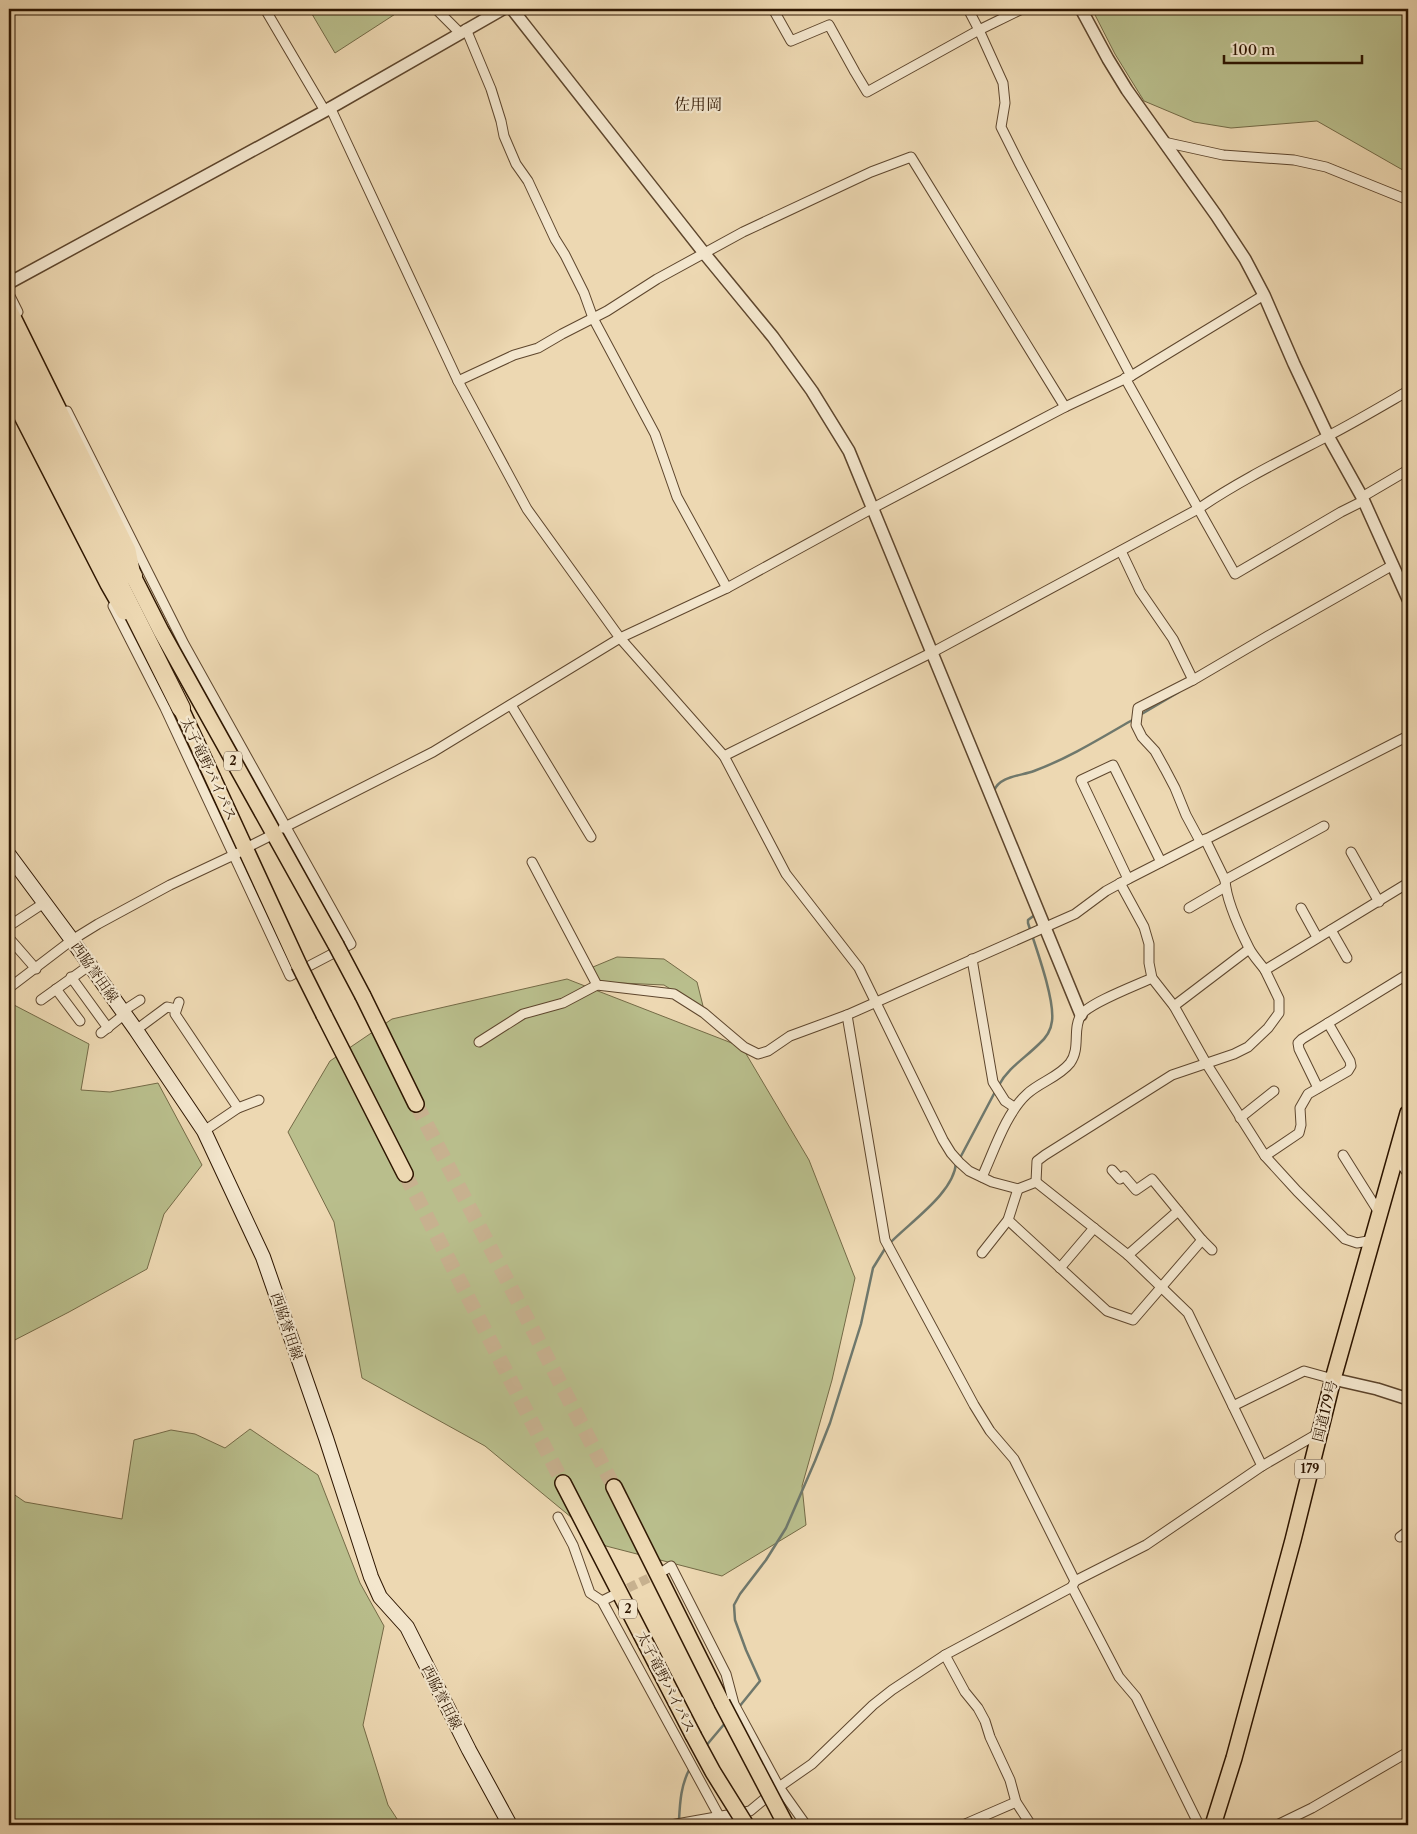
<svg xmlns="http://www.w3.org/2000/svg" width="1417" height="1834" font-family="'Libre Caslon Text','Noto Serif JP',serif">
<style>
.green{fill:#b9be8c;stroke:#746a46}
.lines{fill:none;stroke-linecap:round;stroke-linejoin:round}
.stream{stroke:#6f786c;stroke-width:2.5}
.minor-tunnel{stroke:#c7b18f;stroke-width:9;stroke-dasharray:9 4.5;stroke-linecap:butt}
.trunk-tunnel{stroke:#c7b18f;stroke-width:15;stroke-dasharray:15 8;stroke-linecap:butt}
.minor-casing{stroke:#5e462d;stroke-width:11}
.tertiary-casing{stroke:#5e462d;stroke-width:14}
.secondary-casing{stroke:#2e1601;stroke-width:16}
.trunk-casing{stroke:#2e1601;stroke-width:18}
.motorway-casing{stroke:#2e1601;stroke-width:20}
.minor{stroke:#f3e6cd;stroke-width:9}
.tertiary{stroke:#f3e6cd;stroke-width:11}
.secondary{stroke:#f3e6cd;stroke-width:14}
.trunk{stroke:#edd8b2;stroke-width:15}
.motorway{stroke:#edd8b2;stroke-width:18}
.trunk-bridge-casing{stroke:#2e1601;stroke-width:18;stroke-linecap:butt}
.trunk-bridge{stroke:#edd8b2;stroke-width:15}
.labels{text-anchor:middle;stroke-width:4.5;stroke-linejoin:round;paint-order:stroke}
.shield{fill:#f3e6cd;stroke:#69543e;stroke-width:1}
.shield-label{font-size:12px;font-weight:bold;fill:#2e1601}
.street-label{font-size:14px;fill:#2e1601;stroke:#f3e6cd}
.quarter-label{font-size:16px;fill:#2e1601;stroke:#f3e6cd}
</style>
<rect width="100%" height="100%" fill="#edd8b2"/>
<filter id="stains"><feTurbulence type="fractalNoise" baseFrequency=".004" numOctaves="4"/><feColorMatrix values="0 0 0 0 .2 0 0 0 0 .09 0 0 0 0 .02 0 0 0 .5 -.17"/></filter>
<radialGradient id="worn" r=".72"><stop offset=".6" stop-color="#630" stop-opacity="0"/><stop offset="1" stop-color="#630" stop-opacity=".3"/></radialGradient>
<g class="green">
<polygon points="309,9 403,9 335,53"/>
<polygon points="1092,9 1408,9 1408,173 1317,121 1231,128 1194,122 1144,101 1115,54"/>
<polygon points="617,957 664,959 697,982 704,1010 664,985 599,982 593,967"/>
<polygon points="567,979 742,1047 809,1160 855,1278 832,1380 802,1486 806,1525 722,1576 606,1546 485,1446 362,1378 334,1222 288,1132 330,1061 392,1019"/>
<polygon points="14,1005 89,1044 81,1090 110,1092 158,1083 202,1165 164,1214 147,1269 69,1312 9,1343 9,1008"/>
<polygon points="250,1429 318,1475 360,1583 384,1626 363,1725 388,1805 401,1825 9,1825 9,1491 25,1502 122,1519 134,1440 171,1430 195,1434 225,1448"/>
</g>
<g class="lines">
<g class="stream">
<polyline points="1140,715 1179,692"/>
<path d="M994,791C999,776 1021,776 1034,771C1069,758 1101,738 1134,719"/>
<path d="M999,1085C1008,1068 1025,1058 1039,1044C1046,1038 1051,1030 1052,1021C1055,999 1035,945 1028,923V920L1036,914"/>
<polyline points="960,1158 996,1090"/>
<path d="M890,1243C910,1222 954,1193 956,1163"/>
<polyline points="739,1707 760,1681 746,1650 735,1620 734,1605 740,1594 766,1560 786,1528 815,1461 830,1423 861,1324 873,1268 886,1247"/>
<polyline points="705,1747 726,1722"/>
<path d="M679,1820C680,1801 681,1785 690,1768"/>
</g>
<polyline class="minor-tunnel" points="616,1594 661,1572"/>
<g class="trunk-tunnel">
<polyline points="416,1104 614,1487"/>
<polyline points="405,1174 563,1483"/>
</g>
<defs>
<g id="minor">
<polyline points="265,9 325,111"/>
<polyline points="436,9 460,33"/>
<polyline points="773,9 791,41 829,25 855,72 867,92 979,30 1022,9"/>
<polyline points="968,9 979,30 1003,83 1005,103 1001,127 1019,163 1131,376"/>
<polyline points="466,29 491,89 501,121 504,136 516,164 528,181 555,239 565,255 584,293 593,318 655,434 677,497 727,588"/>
<polyline points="330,107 458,381 527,509 620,638 724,756 786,874 859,968 943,1140 951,1153 959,1162 969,1171 992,1182 1018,1189 1036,1182"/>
<polyline points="1164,142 1223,155 1294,160 1326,167 1408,200"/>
<polyline points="9,294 18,312"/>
<polyline points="1125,378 1235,574 1341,512 1363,501"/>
<polyline points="458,381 514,355 538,348 562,334 607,311 657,279 743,232 871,172 911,157 1065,407"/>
<polyline points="67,411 184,644 351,944 290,976 165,708 113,606"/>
<polyline points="1362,497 1408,470"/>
<polyline points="1121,551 1140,591 1173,639 1193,680 1138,708 1136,725 1142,737 1155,751 1165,769 1175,788 1186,815 1200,841"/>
<polyline points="1193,680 1268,636 1393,565"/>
<polyline points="511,705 591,837"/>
<path d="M724,756L933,652L1198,509C1239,481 1284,459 1328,436C1355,422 1382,406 1408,391"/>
<polyline points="283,828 433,752 620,638 727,588 873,508 1065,407 1131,376 1264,295"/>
<path d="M1205,839L1225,880C1226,900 1240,930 1249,948C1253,956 1260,963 1265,970"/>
<polyline points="252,845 268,837"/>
<polyline points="1351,852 1379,902"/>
<polyline points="532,862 597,985 674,994 704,1013 744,1047 758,1054 768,1051 790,1036 847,1015 1075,914 1106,891 1128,879 1408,736"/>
<polyline points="1128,879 1081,780 1113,765 1161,862"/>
<polyline points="1225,880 1324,826"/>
<polyline points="1120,883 1144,927 1149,944 1149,963 1152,978 1174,1006 1206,1063 1265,1156 1297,1191 1345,1239 1357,1243 1373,1240"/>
<polyline points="1189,908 1225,887"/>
<polyline points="1301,908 1317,937"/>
<polyline points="9,926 44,903"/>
<polyline points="1331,930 1347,958"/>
<polyline points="9,938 36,969"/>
<polyline points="972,959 993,1082 1005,1101 1014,1107"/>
<polyline points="71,977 108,1028"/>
<polyline points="9,988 72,940 98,924 170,885 238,853"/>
<polyline points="56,989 80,1021"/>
<polyline points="41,1000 90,965"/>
<polyline points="179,1002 175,1014 238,1108"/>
<polyline points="1174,1006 1249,949"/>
<polyline points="123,1011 140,1000"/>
<polyline points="847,1015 885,1240 974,1405 990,1431 1014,1459 1075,1581 1072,1587 1119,1677 1136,1697 1199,1825"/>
<polyline points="136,1030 167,1007 176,1009"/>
<polyline points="101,1033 125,1014"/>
<polyline points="479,1042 523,1014 563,1003 597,985"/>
<polyline points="1318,1088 1299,1049 1298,1043 1302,1039 1408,974"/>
<polyline points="1240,1118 1274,1091"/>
<polyline points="204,1131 238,1108 259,1100"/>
<polyline points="1343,1155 1380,1214"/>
<polyline points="1265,1156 1299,1133 1301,1125 1300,1108 1308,1094 1348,1071 1351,1066 1350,1061 1328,1023"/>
<polyline points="1396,1156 1408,1174"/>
<polyline points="1112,1170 1120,1179 1124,1176 1136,1190 1152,1179 1202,1240 1212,1250"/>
<path d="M982,1177C994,1151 1006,1113 1027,1094C1040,1082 1059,1077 1070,1063C1081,1048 1072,1029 1081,1015C1089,1003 1137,985 1152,978"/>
<polyline points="1036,1182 1037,1161 1045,1155 1172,1075 1234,1054 1248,1047 1268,1028 1279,1013 1279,999 1265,970 1408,883"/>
<polyline points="1036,1182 1128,1255 1188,1313 1262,1466"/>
<polyline points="1008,1220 1107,1311 1133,1320 1202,1240"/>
<polyline points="982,1253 1008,1220 1018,1189"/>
<polyline points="1128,1255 1178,1211"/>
<polyline points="1060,1268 1094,1228"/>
<polyline points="1233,1406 1304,1371 1333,1379"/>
<polyline points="558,1517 573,1545 590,1593 602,1601 724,1825"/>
<polyline points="1400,1537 1408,1531"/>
<polyline points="665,1570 671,1566 726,1674 734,1704 779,1787 806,1825"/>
<polyline points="1075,1581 1146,1545 1262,1466 1319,1433"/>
<polyline points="602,1601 612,1596"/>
<polyline points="945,1655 965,1692 978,1708 985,1721 990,1737 1010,1780 1016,1802 1031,1825"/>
<polyline points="671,1825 750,1811 779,1787 812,1764 873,1705 892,1690 945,1655 1072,1587"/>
<polyline points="963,1825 1016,1802"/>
<polyline points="1277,1825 1312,1808 1408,1752"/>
</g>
<g id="tertiary">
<polyline points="512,9 704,253 773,337 812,391 849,451 1081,1015"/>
<polyline points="1081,9 1108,59 1127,90 1216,215 1245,259 1264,295 1294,364 1328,436 1362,497 1408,599"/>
<polyline points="9,283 325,111 503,9"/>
<polyline points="1333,1379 1377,1389 1408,1399"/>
</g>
<polyline id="secondary" points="9,855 72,940 136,1030 204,1131 263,1257 326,1438 371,1577 380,1597 407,1627 469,1750 510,1825"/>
<g id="trunk">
<polyline points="9,309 128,550 133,576 161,631 336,945"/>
<polyline points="9,391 108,584 124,612"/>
<polyline points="176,698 299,965"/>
<polyline points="363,996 416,1104"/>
<polyline points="324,1015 405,1174"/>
<polyline points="563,1483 693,1735"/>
<polyline points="614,1487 722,1703"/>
<polyline points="1213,1825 1234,1758 1293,1540 1333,1379 1408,1113"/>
</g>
<g id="motorway">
<polyline points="9,335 120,555 133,576"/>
<polyline points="9,365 181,708"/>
</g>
</defs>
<use href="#minor" class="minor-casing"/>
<use href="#tertiary" class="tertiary-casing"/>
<use href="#secondary" class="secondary-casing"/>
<use href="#trunk" class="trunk-casing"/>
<use href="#motorway" class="motorway-casing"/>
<use href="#minor" class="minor"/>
<use href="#tertiary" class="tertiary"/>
<use href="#secondary" class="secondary"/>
<use href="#trunk" class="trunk"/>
<use href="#motorway" class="motorway"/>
<defs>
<g id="trunk-bridge">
<polyline points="336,945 363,996"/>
<polyline points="299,965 324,1015"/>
<polyline points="722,1703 786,1825"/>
<polyline points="693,1735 713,1772 746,1825"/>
</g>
</defs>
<use href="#trunk-bridge" class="trunk-bridge-casing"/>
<use href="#trunk-bridge" class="trunk-bridge"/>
</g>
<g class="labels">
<g class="shield">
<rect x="224" y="751.5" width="18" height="19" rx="4"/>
<rect x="1295" y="1459.5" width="30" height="19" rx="4"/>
<rect x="619" y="1599.5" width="18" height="19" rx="4"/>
</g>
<g class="shield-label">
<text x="233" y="765">2</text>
<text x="1310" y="1473">179</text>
<text x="628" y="1613">2</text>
</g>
<g class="street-label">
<text transform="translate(209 769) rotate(65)" y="5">太子竜野バイパス</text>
<text transform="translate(95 972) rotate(55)" y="5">西脇誉田線</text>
<text transform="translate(287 1326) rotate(71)" y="5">西脇誉田線</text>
<text transform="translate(1325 1411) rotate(-76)" y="5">国道179号</text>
<text transform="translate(666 1682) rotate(63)" y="5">太子竜野バイパス</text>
<text transform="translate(442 1697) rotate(63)" y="5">西脇誉田線</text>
</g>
<g class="quarter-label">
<text x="698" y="110">佐用岡</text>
</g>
</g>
<rect width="1417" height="1834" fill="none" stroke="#edd8b2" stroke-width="30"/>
<rect x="10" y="10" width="1397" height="1814" fill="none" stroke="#2e1601" stroke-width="2.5"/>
<rect x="15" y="15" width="1387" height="1804" fill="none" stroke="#2e1601"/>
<path d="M1224 55v8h138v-8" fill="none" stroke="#2e1601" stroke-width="2.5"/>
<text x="1232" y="55" font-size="15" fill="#2e1601" stroke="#f3e6cd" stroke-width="4" paint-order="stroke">100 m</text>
<rect width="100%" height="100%" filter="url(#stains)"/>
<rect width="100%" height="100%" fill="url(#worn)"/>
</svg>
